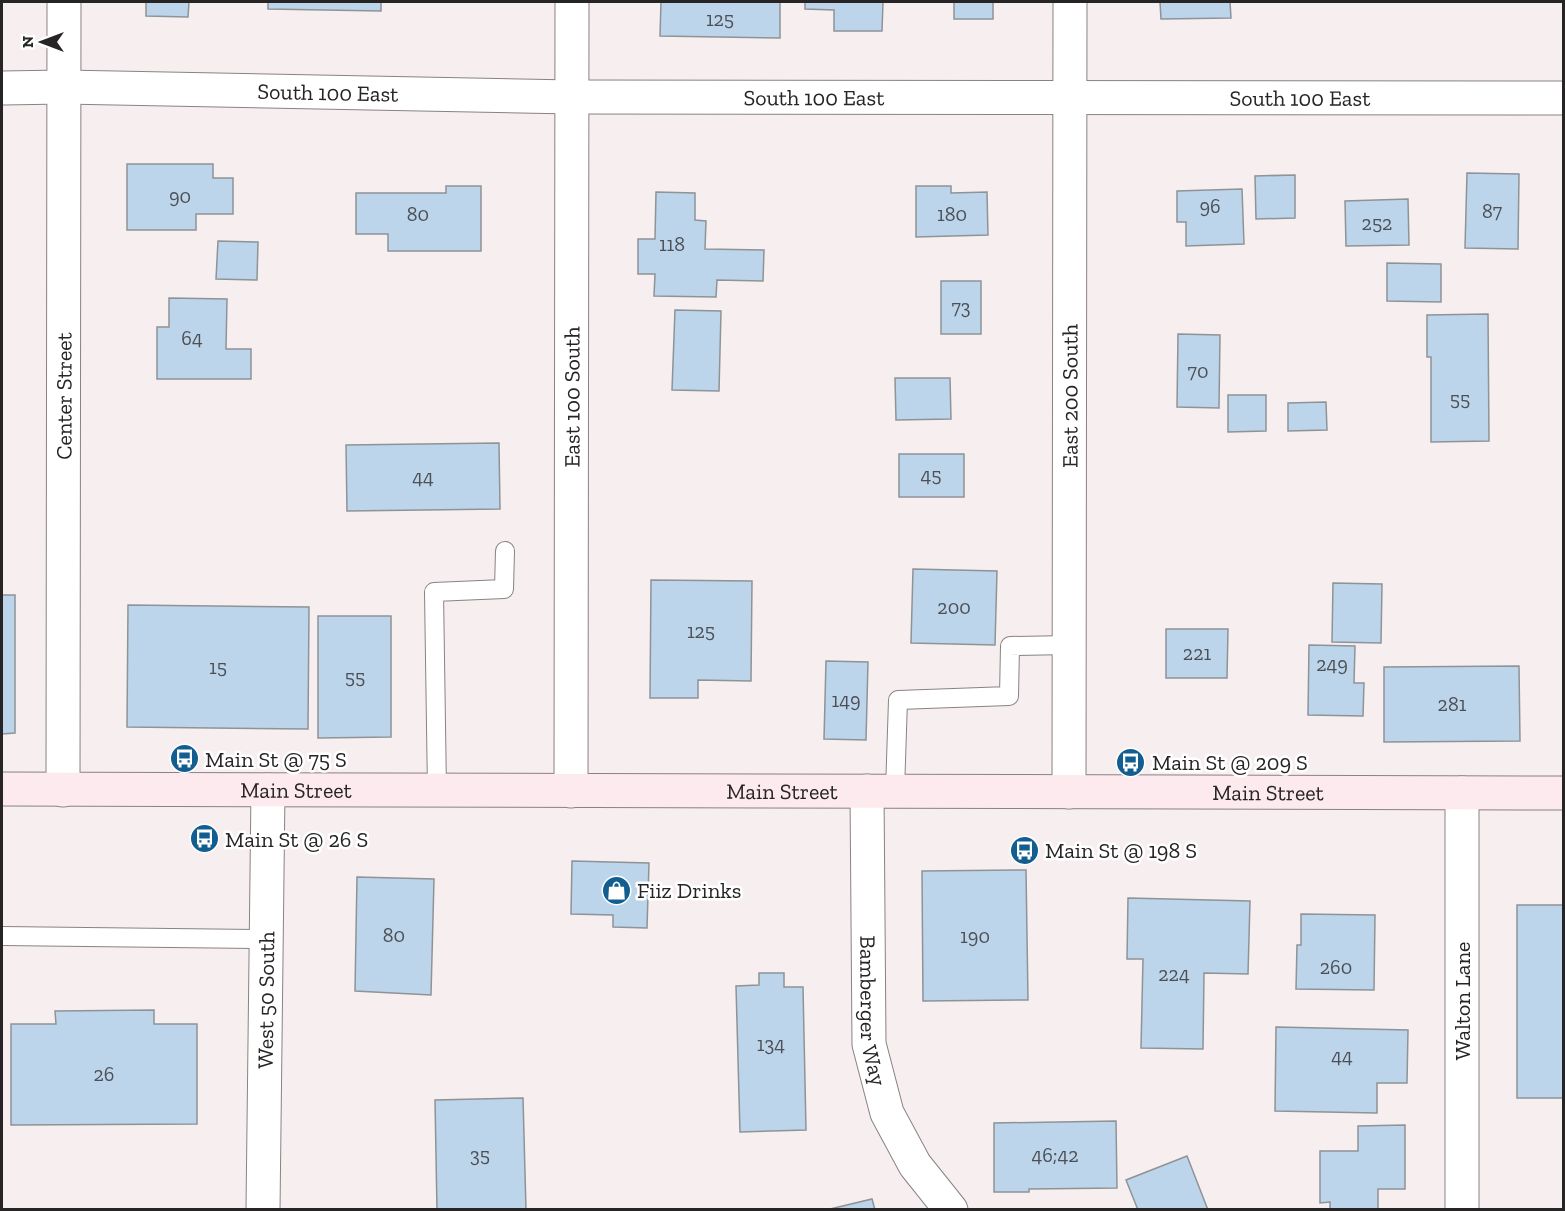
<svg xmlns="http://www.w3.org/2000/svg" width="1565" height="1211" font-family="'Zilla Slab',serif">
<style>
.building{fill:#bcd5eb;stroke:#8e9397;stroke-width:1.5}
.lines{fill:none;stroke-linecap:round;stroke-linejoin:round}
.service-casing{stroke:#898284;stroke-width:20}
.minor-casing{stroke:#898284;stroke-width:35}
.secondary-casing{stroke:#898284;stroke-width:35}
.service{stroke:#fff;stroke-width:18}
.minor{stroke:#fff;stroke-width:33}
.secondary{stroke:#fceaee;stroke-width:33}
.labels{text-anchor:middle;stroke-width:5;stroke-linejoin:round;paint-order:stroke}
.number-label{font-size:20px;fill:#4c5056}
.street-label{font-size:22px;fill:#272425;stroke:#fff}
.poi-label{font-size:22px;fill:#272425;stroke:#fff;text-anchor:start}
</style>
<rect width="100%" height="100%" fill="#f6eeef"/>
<g class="building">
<polygon points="146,2 189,2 188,17 146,16"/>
<polygon points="268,2 381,2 381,11 268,9"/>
<polygon points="661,2 780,2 780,38 660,36"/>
<polygon points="805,2 883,2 882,31 834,31 834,10 805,9"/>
<rect x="954" y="2" width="39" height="17"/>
<polygon points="1160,2 1230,2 1231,18 1161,19"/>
<polygon points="127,164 213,164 213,178 233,178 233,214 196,214 196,230 127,230"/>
<polygon points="1467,173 1519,174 1518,249 1465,248"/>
<polygon points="1295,175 1295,218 1256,219 1255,176"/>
<polygon points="446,186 481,186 481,251 388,251 388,234 356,234 356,193 446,193"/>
<polygon points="916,186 951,186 951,193 987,192 988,235 916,237"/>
<polygon points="1242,189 1244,244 1186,246 1186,222 1177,222 1177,191"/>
<polygon points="656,192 695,193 695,220 706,221 705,249 764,250 763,281 717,280 716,297 654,296 655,274 638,274 638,239 655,239"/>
<polygon points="1408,199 1409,245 1346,246 1345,201"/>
<polygon points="218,241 258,242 257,280 216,279"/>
<polygon points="1387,263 1441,264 1441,302 1387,301"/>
<rect x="941" y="281" width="40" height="53"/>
<polygon points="169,298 227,299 226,349 251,349 251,379 157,379 157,327 169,327"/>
<polygon points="675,310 721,311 719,391 672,390"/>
<polygon points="1488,314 1489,441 1431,442 1431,357 1427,357 1427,315"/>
<polygon points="1178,334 1220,335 1219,408 1177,407"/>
<polygon points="895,378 950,378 951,419 896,420"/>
<polygon points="1228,395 1266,395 1266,431 1228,432"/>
<polygon points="1326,402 1327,430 1288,431 1288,403"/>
<polygon points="499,443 500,509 347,511 346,445"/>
<rect x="899" y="454" width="65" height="43"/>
<polygon points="913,569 997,571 995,645 911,643"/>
<polygon points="651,580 752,581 751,681 698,680 698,698 650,698"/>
<polygon points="1333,583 1382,584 1381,643 1332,642"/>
<polygon points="2,595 15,595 15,733 2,734"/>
<polygon points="128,605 309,607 308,729 127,727"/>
<polygon points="318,616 391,616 391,737 318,738"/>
<polygon points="1166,629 1228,629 1227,678 1166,678"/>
<polygon points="1309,645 1355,646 1354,683 1364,683 1363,716 1308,715"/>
<polygon points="826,661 868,662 866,740 824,739"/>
<polygon points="1519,666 1520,741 1384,742 1384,667"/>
<polygon points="572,861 649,863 647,928 613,927 613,915 571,914"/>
<polygon points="1026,870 1028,1000 923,1001 922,871"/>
<polygon points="357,877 434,879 431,995 355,991"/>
<polygon points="1128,898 1250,901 1248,974 1204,973 1203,1049 1141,1048 1143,959 1127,959"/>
<rect x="1517" y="905" width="47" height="193"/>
<polygon points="1301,914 1375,915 1374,990 1296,989 1297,945 1301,945"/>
<polygon points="759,973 784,973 784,987 803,987 806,1130 740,1132 736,986 759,985"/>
<polygon points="154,1010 154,1024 197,1024 197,1124 11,1125 11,1024 56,1024 55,1011"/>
<polygon points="1276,1027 1408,1030 1407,1083 1377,1083 1377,1113 1275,1111"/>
<polygon points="523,1098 526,1210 437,1210 435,1100"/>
<polygon points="1116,1121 1117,1188 1029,1189 1029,1192 994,1192 994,1123"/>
<polygon points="1405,1125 1405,1189 1378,1189 1378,1210 1330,1210 1330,1202 1320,1203 1320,1151 1358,1151 1358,1126"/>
<polygon points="1187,1156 1208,1210 1138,1210 1126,1180"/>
<polygon points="872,1199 875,1210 826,1210"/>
</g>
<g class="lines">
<defs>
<g id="service">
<polyline points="437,791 434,592 504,589 505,551"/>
<polyline points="895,791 898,700 1009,696 1010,646 1069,645"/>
<polyline points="2,936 266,939"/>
</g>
<g id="minor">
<path id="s1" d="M2,88L64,87L572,97L1564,98"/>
<path id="s2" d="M63,790L64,2"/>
<path id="s3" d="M571,791L572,2"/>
<path id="s4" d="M867,791L869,1044L887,1113L915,1165L951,1210"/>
<path id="s5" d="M1069,792L1070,2"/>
<polyline points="1462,793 1462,1210"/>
<path id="s6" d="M263,1210L268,790"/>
</g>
<g id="secondary">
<path id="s7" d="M2,789L1564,793"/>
</g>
</defs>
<use href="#service" class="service-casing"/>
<use href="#minor" class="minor-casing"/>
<use href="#secondary" class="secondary-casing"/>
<use href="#service" class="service"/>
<use href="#minor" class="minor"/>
<use href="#secondary" class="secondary"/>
</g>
<defs>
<symbol id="bus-disc" viewBox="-11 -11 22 22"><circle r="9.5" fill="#125e91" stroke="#fff"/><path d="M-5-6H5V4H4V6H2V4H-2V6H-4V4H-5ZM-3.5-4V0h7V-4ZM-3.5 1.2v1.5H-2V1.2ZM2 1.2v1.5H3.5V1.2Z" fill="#fff"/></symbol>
<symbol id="shop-disc" viewBox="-11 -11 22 22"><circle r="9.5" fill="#125e91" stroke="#fff"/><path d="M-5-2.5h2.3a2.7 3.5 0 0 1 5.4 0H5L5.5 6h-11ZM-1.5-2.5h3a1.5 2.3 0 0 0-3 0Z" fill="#fff"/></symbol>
</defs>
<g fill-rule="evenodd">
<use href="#bus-disc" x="168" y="742" width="33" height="33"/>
<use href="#bus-disc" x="1114" y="746" width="33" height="33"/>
<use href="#bus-disc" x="188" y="822" width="33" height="33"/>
<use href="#bus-disc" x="1008" y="834" width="33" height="33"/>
<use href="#shop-disc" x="600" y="874" width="33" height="33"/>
</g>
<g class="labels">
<g class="number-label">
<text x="720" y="26">125</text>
<text x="180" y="203">90</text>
<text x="1210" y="213">96</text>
<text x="1492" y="218">87</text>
<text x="418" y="221">80</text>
<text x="952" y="221">180</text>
<text x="1377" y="230">252</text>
<text x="672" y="251">118</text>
<text x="961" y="314">73</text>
<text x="192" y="345">64</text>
<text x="1198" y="378">70</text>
<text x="1460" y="406">55</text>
<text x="931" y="482">45</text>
<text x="423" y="484">44</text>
<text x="954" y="614">200</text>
<text x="701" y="638">125</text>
<text x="1197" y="660">221</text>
<text x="1332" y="671">249</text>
<text x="218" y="674">15</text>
<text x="355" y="684">55</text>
<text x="846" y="707">149</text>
<text x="1452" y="711">281</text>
<text x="394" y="942">80</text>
<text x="975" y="943">190</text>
<text x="1336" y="974">260</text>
<text x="1174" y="981">224</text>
<text x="771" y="1051">134</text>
<text x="1342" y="1063">44</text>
<text x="104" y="1081">26</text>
<text x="480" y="1162">35</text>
<text x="1055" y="1162">46;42</text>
</g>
<g class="street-label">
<text dy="8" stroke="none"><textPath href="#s1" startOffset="326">South 100 East</textPath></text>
<text dy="8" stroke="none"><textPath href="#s1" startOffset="812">South 100 East</textPath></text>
<text dy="8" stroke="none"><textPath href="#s1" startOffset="1298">South 100 East</textPath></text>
<text dy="8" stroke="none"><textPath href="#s2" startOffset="394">Center Street</textPath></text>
<text dy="8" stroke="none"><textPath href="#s3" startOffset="394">East 100 South</textPath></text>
<text dy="8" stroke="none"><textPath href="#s5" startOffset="396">East 200 South</textPath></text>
<text dy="8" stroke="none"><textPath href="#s7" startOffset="294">Main Street</textPath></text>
<text dy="8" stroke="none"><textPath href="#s7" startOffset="780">Main Street</textPath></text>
<text dy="8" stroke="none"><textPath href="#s7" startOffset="1266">Main Street</textPath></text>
<text dy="8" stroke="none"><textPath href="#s6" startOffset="210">West 50 South</textPath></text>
<text transform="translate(1462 1001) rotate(-90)" y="8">Walton Lane</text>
<text dy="8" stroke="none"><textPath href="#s4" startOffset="220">Bamberger Way</textPath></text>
</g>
<g class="poi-label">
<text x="205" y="767">Main St @ 75 S</text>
<text x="1152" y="770">Main St @ 209 S</text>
<text x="225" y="847">Main St @ 26 S</text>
<text x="1045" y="858">Main St @ 198 S</text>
<text x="637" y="898">Fiiz Drinks</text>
</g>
</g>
<rect width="1565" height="1211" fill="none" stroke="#272425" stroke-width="6"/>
<g transform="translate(42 42) rotate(270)" stroke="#ffffff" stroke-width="4.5" paint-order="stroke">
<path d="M0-4.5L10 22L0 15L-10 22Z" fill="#272425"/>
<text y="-9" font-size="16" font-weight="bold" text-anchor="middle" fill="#272425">N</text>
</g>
</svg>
